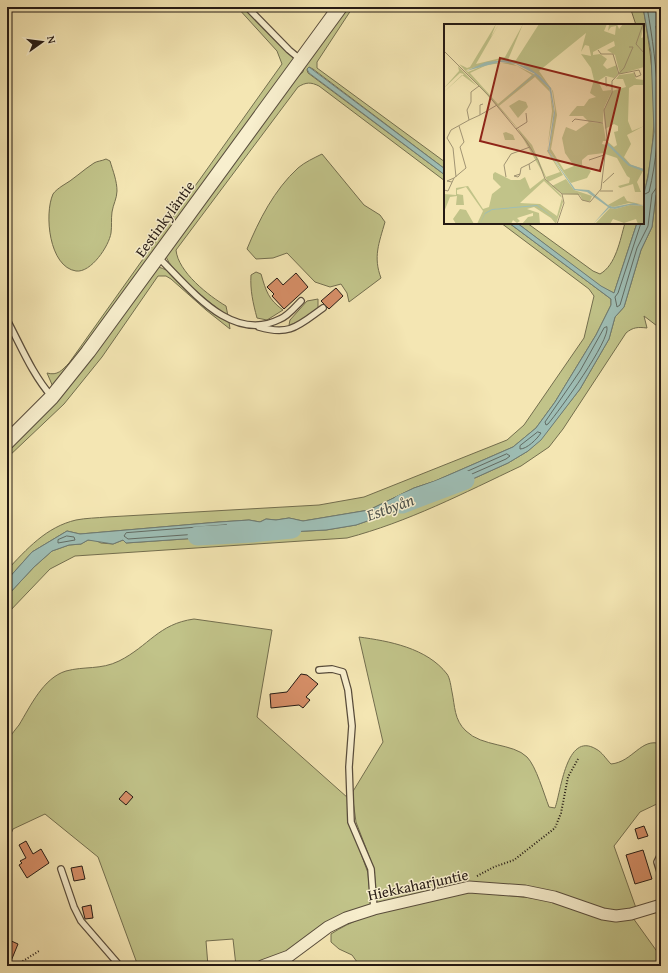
<svg xmlns="http://www.w3.org/2000/svg" width="668" height="973" font-family="'Gentium Book Plus',serif">
<style>
.green{fill:#c1c389;stroke:#736e4e}
.water{fill:#9ebeb5;stroke:#6e7c75}
.lines{fill:none;stroke-linecap:round;stroke-linejoin:round}
.shore{stroke:#626c64;stroke-width:1}
.river{stroke:#9ebeb5;stroke-width:19}
.building{fill:#d78f68;stroke:#251a14}
.service-casing{stroke:#594d3c;stroke-width:8}
.minor-casing{stroke:#594d3c;stroke-width:13}
.tertiary-casing{stroke:#594d3c;stroke-width:16}
.path{stroke:#251a14;stroke-width:2;stroke-dasharray:1 2;stroke-linecap:butt}
.service{stroke:#f8efce;stroke-width:5.5}
.minor{stroke:#f8efce;stroke-width:11}
.tertiary{stroke:#f8efce;stroke-width:14}
.labels{text-anchor:middle;stroke-width:3;stroke-linejoin:round;paint-order:stroke}
.street-label{font-size:15px;fill:#251a14;stroke:#f8efce}
.water-label{font-size:16px;font-style:italic;fill:#4f534c;stroke:#f8efce}
.inset-river{fill:none;stroke:#9ebeb5;stroke-width:2}
.inset-road{fill:none;stroke:#a19473;stroke-width:1}
.view{fill:#8f2418;fill-opacity:0.15;stroke:#8f2418;stroke-width:2}
.inset-edge{fill:none;stroke:#251a14;stroke-width:2}
</style>
<rect width="100%" height="100%" fill="#f4e6b3"/>
<filter id="stains"><feTurbulence type="fractalNoise" baseFrequency=".005" numOctaves="4"/><feColorMatrix values="0 0 0 0 .2 0 0 0 0 .09 0 0 0 0 .02 0 0 0 .5 -.17"/></filter>
<radialGradient id="worn" r=".72"><stop offset=".6" stop-color="#630" stop-opacity="0"/><stop offset="1" stop-color="#630" stop-opacity=".3"/></radialGradient>
<g class="green">
<path d="M237,7H244L295,60L53,387L47,373C58,376 62,370 69,363L282,64L277,51Z"/>
<path d="M346,7H353L317,62V68L445,162V169L313,69L309,67L307,70L308,73L445,175V181L319,86C311,82 306,82 298,87L176,250C178,272 209,296 226,306L228,316C215,308 169,270 166,256L293,81L303,72L304,68Z"/>
<path d="M630,7H643C655,75 660,131 643,198V25H636Z"/>
<path d="M322,154L364,205L380,215L385,222C379,243 373,257 381,278L349,302L347,293L341,284L330,287L315,282L287,253L273,258L256,259L247,249C259,220 274,190 298,168C305,162 314,158 322,154Z"/>
<path d="M106,159L110,161C113,171 117,181 117,191C117,198 113,205 112,212C111,219 112,226 111,233C109,246 91,273 76,271C49,267 44,214 53,194C55,191 59,188 62,186C73,180 83,170 94,163C97,161 102,161 106,159Z"/>
<path d="M661,188V329L644,316L647,328C638,327 633,327 626,333L563,429L549,447L521,466C464,493 408,522 347,538L75,556L50,569L7,614V596L34,567L52,551L69,545L81,544L88,540H95L101,543L113,544L123,540L126,543L213,537L244,530L255,532H288L326,530L356,525L407,507L429,493L466,482L508,463L528,451L541,439L580,389L609,339L615,317L624,307L641,250L652,227L656,195Z"/>
<path d="M501,223H509L611,299V305L596,335L555,402L536,428L513,447L435,481L414,488L369,510L303,521L289,518L276,520L266,519L260,522L249,520L219,522L80,534L67,531L32,552L7,580V570C27,549 46,527 76,520C86,518 97,518 107,517L319,505L364,497L507,440L524,425L584,338L594,296L589,289Z"/>
<path d="M517,223H527L593,271L600,274C616,265 620,240 625,223H637L614,293L601,287Z"/>
<path d="M158,267C181,272 206,309 229,322L230,329L206,310L171,279L166,276H158L102,357L64,404L7,458V449Z"/>
<path d="M256,272L261,274C266,291 268,299 283,310L267,320L257,318C253,303 250,290 251,275Z"/>
<path d="M318,299V308C309,316 301,322 289,325L290,320L307,301Z"/>
<path d="M194,619L272,630L257,717L348,798L350,823L368,873L371,907L265,963L236,966L233,939L206,941L208,966H138L98,857L45,814L13,829L7,843C7,817 7,792 7,767C7,760 5,749 7,743C9,737 15,730 19,725C30,707 43,678 66,671C84,666 101,670 119,661C149,646 158,624 194,619Z"/>
<path d="M359,637C389,641 427,648 447,674C450,678 451,687 452,692C455,706 454,720 466,731C482,747 513,743 527,757C536,766 544,794 549,807L555,808C561,792 566,731 596,749C602,752 606,759 611,764C633,762 641,737 661,744V802L640,812L614,846L636,908L616,912L510,885L377,904L374,869L356,822L352,793L383,742Z"/>
<path d="M471,892L553,900L633,918L661,957V966H360L352,955L339,949L331,942V934C370,908 426,902 471,892Z"/>
</g>
<g class="water">
<polygon points="643,7 658,7 661,29 661,188 656,195 652,227 641,250 624,307 615,317 609,339 580,389 541,440 528,451 508,463 466,482 429,493 407,507 356,525 326,530 288,532 255,532 244,530 213,537 126,543 123,540 113,544 88,540 81,544 69,545 52,551 34,567 7,596 7,580 32,552 67,531 80,534 219,522 249,520 260,522 266,519 276,520 289,518 303,521 369,510 414,488 435,481 513,447 536,428 555,402 596,335 611,305 611,299 509,223 517,223 601,286 614,293 637,223 643,223 643,198 648,177 654,132 651,53"/>
<polygon points="309,67 445,169 445,175 309,73 307,69"/>
</g>
<g class="lines">
<g class="shore">
<polyline points="661,24 656,26 661,66"/>
<path d="M643,195L649,192C664,131 658,69 647,7"/>
<polyline points="641,223 618,293 615,297 617,307 620,305 637,248 648,226 652,194 657,187 661,186"/>
<path d="M607,327C611,340 559,411 548,424L546,425L545,422L580,371L604,328Z"/>
<path d="M538,432L541,433C537,439 527,449 520,449V446Z"/>
<polygon points="507,454 510,456 506,459 456,481 454,479 455,477"/>
<polygon points="418,491 419,495 405,504 385,511 383,510 384,508"/>
<polygon points="289,522 297,524 297,526 266,528 264,526 267,523 276,524"/>
<polygon points="227,525 229,527 228,529 212,533 128,539 124,536 126,533"/>
<polygon points="67,536 74,537 75,540 58,543 58,540"/>
</g>
<g class="river">
<polyline points="402,504 465,480"/>
<polyline points="197,536 252,533 292,529"/>
</g>
</g>
<g class="building">
<polygon points="296,273 308,287 284,309 272,296 274,294 267,287 277,278 283,285"/>
<polygon points="336,288 343,296 329,309 321,301"/>
<polygon points="301,674 307,675 318,684 306,697 310,700 303,708 299,705 271,708 270,694 287,692"/>
<polygon points="126,791 133,797 126,805 119,799"/>
<polygon points="644,826 648,836 638,839 635,829"/>
<polygon points="26,841 33,854 41,849 49,863 27,878 19,865 22,863 20,861 26,858 19,845"/>
<polygon points="643,850 652,879 635,884 626,855"/>
<polygon points="82,866 85,879 74,881 71,868"/>
<polygon points="91,905 93,918 85,919 82,907"/>
<polygon points="7,939 18,944 9,966 7,966"/>
</g>
<g class="lines">
<defs>
<g id="service">
<polyline points="247,7 289,50 301,60"/>
<path d="M158,257C190,288 231,344 280,319C288,316 295,307 301,301"/>
<path d="M7,320C21,346 32,374 52,397"/>
<path d="M259,327C290,336 298,326 323,308"/>
<polyline points="319,670 332,669 343,672 348,690 352,726 349,767 351,822 371,869 374,909"/>
<polyline points="661,854 657,862 661,875"/>
<polyline points="61,869 74,907 81,921 120,966"/>
</g>
<polyline id="minor" points="262,966 289,956 328,927 346,918 374,909 469,887 525,891 554,897 603,914 616,916 631,914 661,905"/>
<polyline id="tertiary" points="7,442 52,397 88,352 340,7"/>
</defs>
<use href="#service" class="service-casing"/>
<use href="#minor" class="minor-casing"/>
<use href="#tertiary" class="tertiary-casing"/>
<g class="path">
<polyline points="477,876 494,867 514,860 555,828 561,813 568,777 578,759"/>
<polyline points="15,966 39,951"/>
</g>
<use href="#service" class="service"/>
<use href="#minor" class="minor"/>
<use href="#tertiary" class="tertiary"/>
</g>
<g class="labels">
<g class="street-label">
<text transform="translate(165 219) rotate(-54)" y="5">Eestinkyläntie</text>
<text transform="translate(418 885) rotate(-12)" y="5">Hiekkaharjuntie</text>
</g>
<g class="water-label">
<text transform="translate(390 507) rotate(-20)" y="6">Estbyån</text>
</g>
</g>
<g transform="translate(444 24)">
<rect width="200" height="200" fill="#f4e6b3"/>
<path d="M52,0L47,13L55,0L32,40L61,33L79,0L64,36H72L95,0H173L175,5L179,0H200L197,14L200,13V43L176,50L171,31L163,26L171,22L170,17L149,28V31L156,30L163,35L159,41L163,45L173,41L174,50L170,54L162,52L154,57L159,67L167,66V69L160,84L159,98H146L159,99L162,117H159L158,120L162,121L160,129L144,131L138,136V141L147,147L143,154L127,159L105,127L111,86L108,66L96,52L79,41L55,36L22,46L24,48L46,39H67L92,51L105,64L110,87L103,125L119,151L104,158L73,104L15,40L23,44L26,43ZM163,0L165,1L164,7L167,3L172,2L171,11L160,7ZM142,9L137,28L141,21L145,22L147,32L137,30L147,44L150,56L146,69L152,73L145,75L140,82H133L127,89L125,92H139L145,98L132,107L122,103L118,114L121,129L130,142L120,146L107,125L113,91L109,67L95,47ZM58,39L73,42L88,51L54,80L26,49L43,41ZM91,53L106,68L108,87L103,127L116,148L102,153L88,121L55,82ZM14,42L33,62L18,51L0,68L20,50L16,49L0,64L15,47ZM190,49L192,55L200,56V61H190L185,64L184,97L188,107L200,102L183,111L187,120L180,133L187,141L200,145L193,158L197,168H191L189,160L176,164L174,162L185,159L186,154L183,152L173,134L161,130L163,117L170,123L173,121L170,108L174,107V102L170,100L161,105L160,86L168,67L182,63L179,55H172L175,51ZM75,76L82,78L84,83L74,94L65,82ZM62,108L69,111L71,116H61L59,109ZM51,148L67,156H76L81,153L86,165L100,154L117,171L119,178L112,200L107,194L90,183L83,185L95,189L96,200H78L84,193L89,192V189L73,194L76,197L73,199L69,196L67,200H33L39,187L22,163L13,166V170L19,171L20,181H12L13,172L6,173L0,188V170L12,171V164L24,162L39,185L45,183L48,170L57,163L49,155V150ZM100,157L118,174L113,192L96,180L76,179ZM122,155L130,166L148,172L146,177H139L136,171L118,170L108,162ZM180,172L183,177L200,181L185,179L169,183L164,181ZM186,181L200,182V200H194L192,195L180,199L169,195L166,200H151L166,184L171,185ZM16,185L22,186L30,200H12L9,195Z" fill="#c1c389" fill-rule="evenodd"/>
<path d="M80,0L61,36L84,43L96,52L107,64L111,89L105,127L114,141L131,165L145,166L164,181L169,183L190,179L200,182L186,181L171,185L165,184L149,200L164,183L143,168L130,166L104,127L110,87L105,64L91,51L54,81L91,50L72,40L56,38L22,47L42,38L61,36ZM24,163L41,189L48,185L93,181L113,196L93,182L48,186L41,190L36,200L41,189L24,163L12,164Z" fill="#9ebeb5"/>
<path class="inset-river" d="M164,120L185,141L199,146"/>
<path class="inset-road" d="M199,0L192,20L200,29M154,26L157,30H169L175,50M0,27L44,71L82,117L94,136L101,155L118,170L120,179L113,200M175,50L195,46L197,51L192,53L190,48M162,53V62L168,61M39,80L36,81V91L53,81M25,96L36,91M128,98L131,95L159,99M72,105L83,98L82,89M145,136L160,131M86,146L85,140L93,135M76,150L70,152L74,153L75,152L76,150L77,144L85,140M12,153L9,124L3,114L7,106L25,96L23,86L27,78V68L35,62M62,153L60,141L67,130L86,123M8,158L3,157L10,154M159,159L170,149M0,166L4,167L10,154L22,144L16,123L20,118L15,102M156,167H169M118,170H134L138,176L146,178L157,165L163,114L160,86L168,69V57L180,44L189,23H185"/>
<path class="view" d="M56,34L176,64L156,147L36,117Z"/>
<rect width="200" height="200" class="inset-edge"/>
</g>
<rect width="668" height="973" fill="none" stroke="#f4e6b3" stroke-width="24"/>
<rect x="8" y="8" width="652" height="957" fill="none" stroke="#251a14" stroke-width="2"/>
<rect x="12" y="12" width="644" height="949" fill="none" stroke="#251a14"/>
<g transform="translate(42 42) rotate(76)" stroke="#f8efce" stroke-width="3" paint-order="stroke">
<path d="M0-3L7 15L0 10L-7 15Z" fill="#251a14"/>
<text y="-6" font-size="11" font-weight="bold" text-anchor="middle" fill="#251a14">N</text>
</g>
<rect width="100%" height="100%" filter="url(#stains)"/>
<rect width="100%" height="100%" fill="url(#worn)"/>
</svg>
